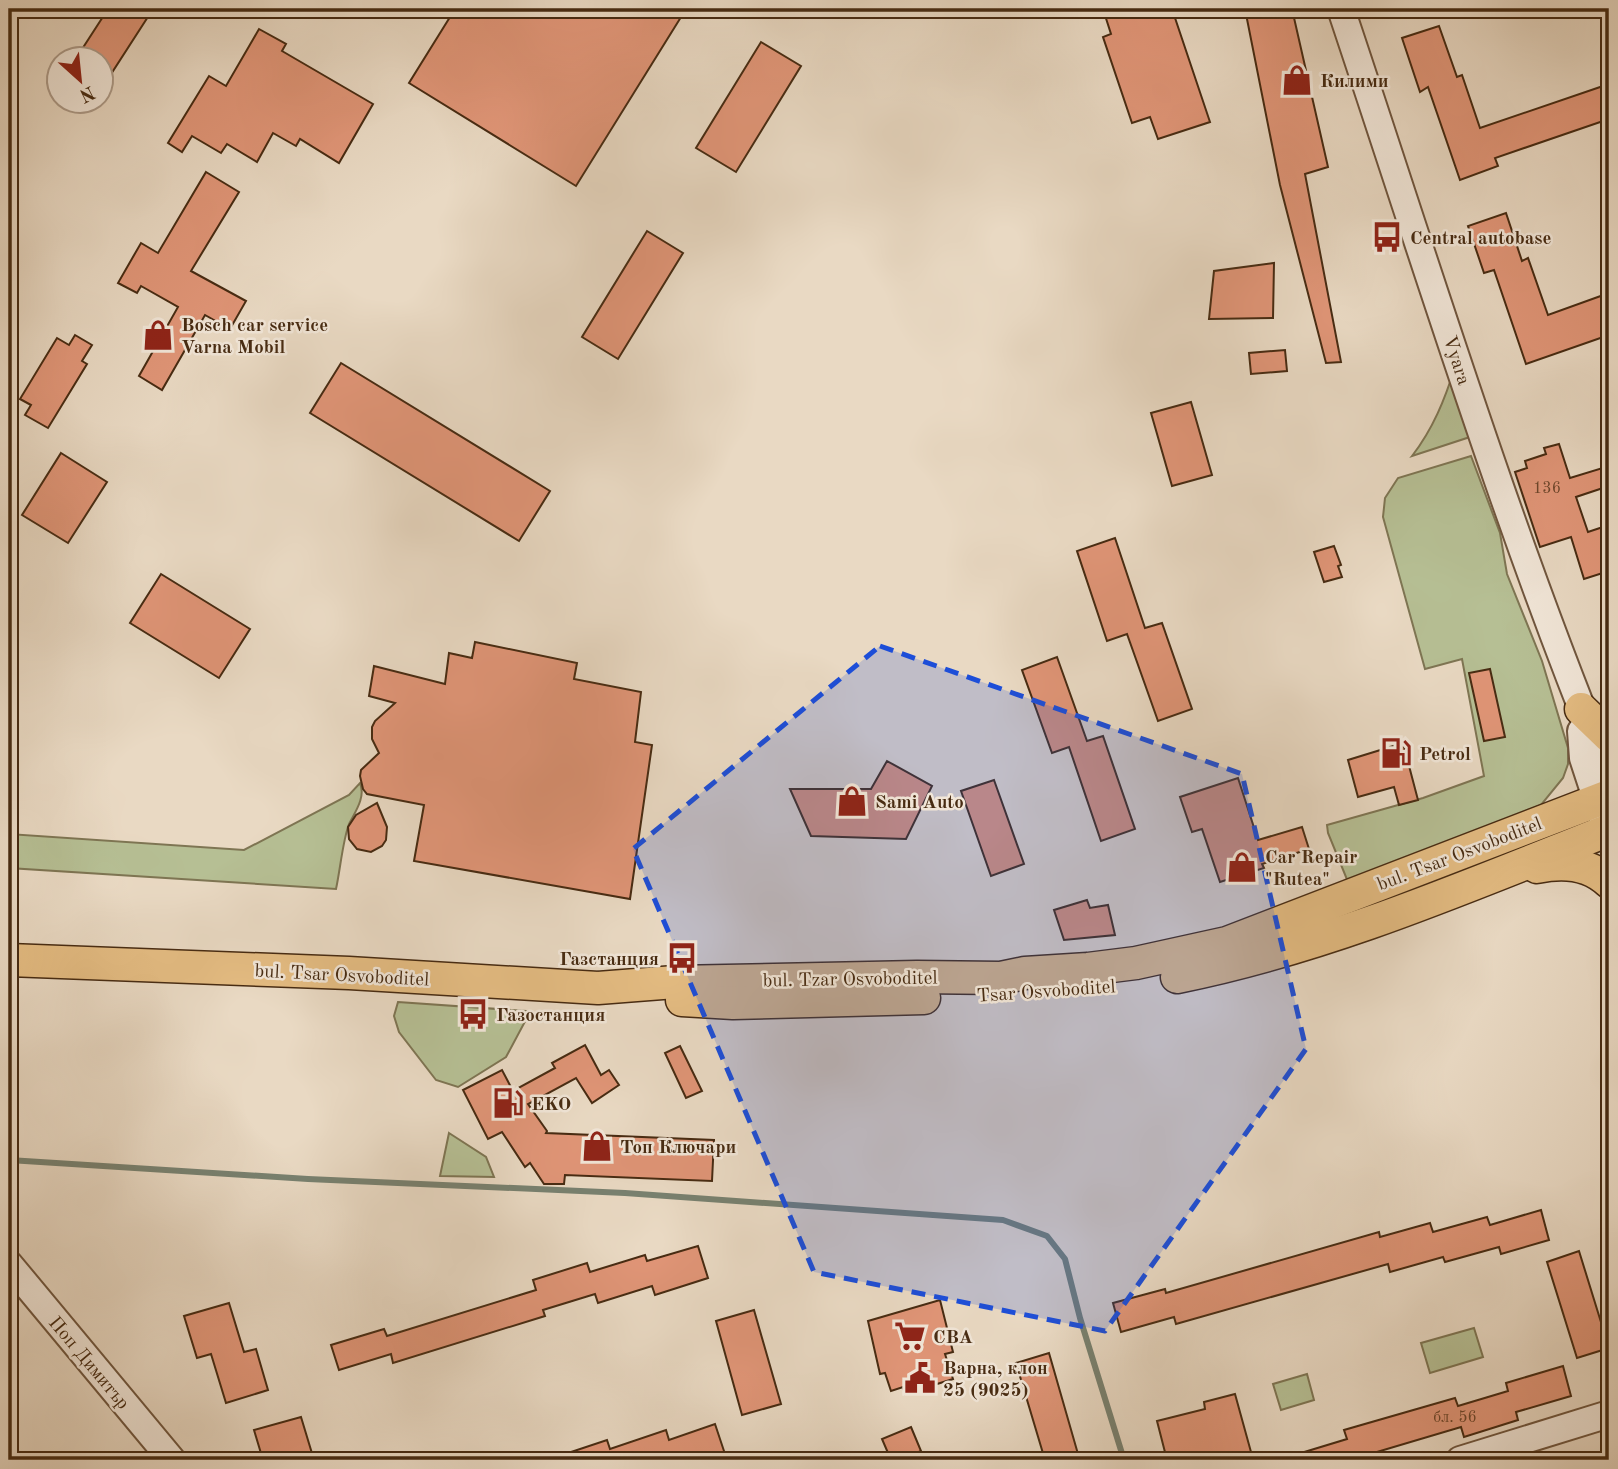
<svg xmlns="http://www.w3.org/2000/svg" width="1618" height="1469" font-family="'Old Standard TT',serif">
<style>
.green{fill:#b6bf94;stroke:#7e7553;stroke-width:2}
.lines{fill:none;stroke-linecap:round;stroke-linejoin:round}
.stream{stroke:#788170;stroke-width:6}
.building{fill:#e09577;stroke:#472b12;stroke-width:2}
.minor-casing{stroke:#70563e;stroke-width:30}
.major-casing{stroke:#472b12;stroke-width:35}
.minor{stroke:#f1e6d8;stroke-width:26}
.major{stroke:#e4bc82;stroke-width:32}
.marked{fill:#1d4ed8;fill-opacity:0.2;stroke:#1d4ed8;stroke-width:5;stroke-dasharray:14 9;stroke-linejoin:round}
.labels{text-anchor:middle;stroke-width:5;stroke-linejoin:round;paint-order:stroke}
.number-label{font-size:16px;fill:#6d462b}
.poi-label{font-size:19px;font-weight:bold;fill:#472b12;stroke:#f1e6d8;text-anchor:start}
.street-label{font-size:19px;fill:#472b12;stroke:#f1e6d8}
</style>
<rect width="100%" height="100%" fill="#e9d9c3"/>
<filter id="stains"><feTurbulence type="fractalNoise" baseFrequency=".00286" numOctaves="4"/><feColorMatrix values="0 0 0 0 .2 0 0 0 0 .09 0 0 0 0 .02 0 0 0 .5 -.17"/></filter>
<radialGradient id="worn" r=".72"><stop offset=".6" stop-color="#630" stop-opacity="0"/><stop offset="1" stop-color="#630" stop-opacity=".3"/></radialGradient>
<g class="green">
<path d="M1455,367L1476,435L1412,456C1433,429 1445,399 1455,367Z"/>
<polygon points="1471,456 1500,533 1507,574 1542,661 1568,748 1568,764 1563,778 1541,805 1348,882 1328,833 1327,825 1423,798 1484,776 1462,659 1425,669 1383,517 1385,498 1398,478"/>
<path d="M360,783C366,797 355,812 349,824C343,839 340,871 336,889L9,868V834L244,850L349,795Z"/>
<polygon points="398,1002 526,1011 529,1014 506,1057 458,1087 436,1080 399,1032 394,1016"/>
<polygon points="449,1133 486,1157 494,1177 440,1176"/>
<polygon points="1474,1328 1483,1357 1430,1373 1421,1343"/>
<polygon points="1307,1374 1314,1400 1281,1410 1273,1384"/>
</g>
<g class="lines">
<polyline class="stream" points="9,1160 308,1179 625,1193 1003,1220 1047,1236 1065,1259 1080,1318 1124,1460"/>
</g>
<g class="building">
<polygon points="108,9 153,9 102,88 102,60 75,60"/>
<polygon points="455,9 686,9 576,186 409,83"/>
<polygon points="1103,9 1172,9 1210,122 1158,139 1150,117 1132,123 1103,37 1111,34"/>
<polygon points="1245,9 1292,9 1328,167 1305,174 1341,362 1326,363 1280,185"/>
<polygon points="1439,26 1457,77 1462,75 1480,128 1609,84 1609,119 1495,158 1498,166 1460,180 1428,87 1420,92 1402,38"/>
<polygon points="259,29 286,44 282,51 373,104 339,163 300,139 296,146 273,133 257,162 227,144 221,153 192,136 182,152 168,143 209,76 226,86"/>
<polygon points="761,42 801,66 736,172 696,148"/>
<polygon points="206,172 239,192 191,271 246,301 230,329 205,315 162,390 139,376 178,307 141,286 137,293 118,283 141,243 158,253"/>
<polygon points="1506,213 1522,261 1528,258 1548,315 1609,293 1609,335 1526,364 1494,270 1484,273 1468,226"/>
<polygon points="647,231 683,253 618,359 582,337"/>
<polygon points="1274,263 1273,318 1209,319 1214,271"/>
<polygon points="75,335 92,345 82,361 87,364 48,428 25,415 31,405 20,399 57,338 69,345"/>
<polygon points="1285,350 1287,371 1251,374 1249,353"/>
<polygon points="341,363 550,491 519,541 310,413"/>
<polygon points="1191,402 1212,475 1172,486 1151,413"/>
<polygon points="1559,444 1570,478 1609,466 1609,486 1576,497 1588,532 1609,525 1609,571 1584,579 1571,537 1540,547 1515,472 1527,468 1525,461 1546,454 1544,448"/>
<polygon points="61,453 107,482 68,543 22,515"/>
<polygon points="1115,538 1145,628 1162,623 1192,709 1158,721 1127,634 1107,641 1077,551"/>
<polygon points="1334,546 1341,565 1338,566 1342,577 1324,582 1314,552"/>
<polygon points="161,574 250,629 219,678 130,623"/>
<polygon points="475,642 577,663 574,679 641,692 635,742 652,745 630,899 414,861 424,805 367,794 363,789 360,776 361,770 379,753 372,739 372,727 375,721 395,703 369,696 374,666 445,684 449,653 472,658"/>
<polygon points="1057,657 1087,741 1103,736 1135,829 1101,841 1069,747 1052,753 1022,670"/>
<polygon points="1490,669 1505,737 1484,741 1469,673"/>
<polygon points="1403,743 1418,800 1399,805 1394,787 1358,797 1348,760"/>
<polygon points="887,761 932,786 906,839 811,836 790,789 871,789"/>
<polygon points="1238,778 1258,840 1302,827 1309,849 1262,864 1264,868 1220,882 1202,829 1192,832 1180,797"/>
<polygon points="994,780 1024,864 991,876 961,791"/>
<polygon points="377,803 387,827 386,840 382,846 371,852 357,849 349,839 348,827 356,815"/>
<polygon points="1087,900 1090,908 1108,905 1115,935 1064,940 1054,910"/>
<polygon points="585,1045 601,1075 609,1070 619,1085 592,1103 576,1078 528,1104 547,1131 546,1133 714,1140 712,1181 565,1175 564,1184 544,1184 530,1163 525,1167 502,1132 488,1139 463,1090 502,1070 513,1091 555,1068 552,1063"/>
<polygon points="680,1046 702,1091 686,1098 665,1053"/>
<polygon points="1541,1210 1549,1240 1501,1254 1499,1247 1445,1262 1443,1257 1390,1272 1388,1264 1176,1324 1174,1317 1121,1332 1113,1303 1165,1289 1166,1293 1379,1232 1380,1237 1430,1223 1433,1232 1487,1217 1490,1225"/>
<polygon points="698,1246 708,1278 655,1295 652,1286 598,1303 595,1294 543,1310 545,1316 393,1363 391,1354 339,1370 331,1345 384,1329 387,1336 536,1290 533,1280 587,1263 590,1272 645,1255 647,1261"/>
<polygon points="1579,1251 1609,1348 1577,1358 1547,1262"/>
<polygon points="940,1300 953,1352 945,1354 953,1379 905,1394 903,1387 891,1391 885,1373 880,1374 868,1321"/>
<polygon points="229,1303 244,1352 256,1349 268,1390 226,1403 211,1354 197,1358 184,1316"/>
<polygon points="754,1310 781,1404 742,1415 716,1321"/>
<polygon points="1049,1353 1078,1454 1068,1457 1069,1460 1045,1460 1016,1363"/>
<polygon points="1563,1366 1571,1396 1516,1412 1518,1420 1464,1437 1461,1427 1350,1460 1291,1460 1291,1456 1347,1439 1344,1430 1455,1398 1458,1406 1508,1391 1506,1383"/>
<polygon points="1235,1394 1251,1452 1220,1460 1167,1460 1157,1421 1205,1409 1204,1402"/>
<polygon points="301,1417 314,1460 263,1460 254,1430"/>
<polygon points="715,1424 725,1454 706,1460 556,1460 556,1457 607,1440 610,1449 666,1430 669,1440"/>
<polygon points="911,1427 921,1451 912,1455 914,1460 891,1460 882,1439"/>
</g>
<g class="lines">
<defs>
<g id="minor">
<path d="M1341,9C1427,266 1506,526 1609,776"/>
<polyline points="1581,731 1583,758 1603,819"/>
<polyline points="9,1264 172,1460"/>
<polyline points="1460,1460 1609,1414"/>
</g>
<g id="major">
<polyline points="1581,709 1609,736"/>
<path d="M1537,867C1564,861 1589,863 1609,882"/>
<polyline points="9,960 349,973 598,988 675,982 917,977 1001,978 1025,973 1088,969 1136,963 1227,943 1609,796"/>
<path d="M1177,977C1327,947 1468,886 1609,830"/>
<polyline points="682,1000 733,1003 924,998"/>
</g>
</defs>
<use href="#minor" class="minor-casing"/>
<use href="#major" class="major-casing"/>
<use href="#minor" class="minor"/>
<use href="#major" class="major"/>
</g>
<path class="marked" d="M880,646L1242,774L1306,1049L1105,1331L814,1272L633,849Z"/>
<defs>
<symbol id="shop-bare" viewBox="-9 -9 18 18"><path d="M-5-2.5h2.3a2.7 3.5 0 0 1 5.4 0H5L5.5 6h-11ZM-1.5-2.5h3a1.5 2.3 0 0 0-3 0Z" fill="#8f2418" stroke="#f1e6d8" stroke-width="2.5" paint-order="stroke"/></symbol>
<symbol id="bus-bare" viewBox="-9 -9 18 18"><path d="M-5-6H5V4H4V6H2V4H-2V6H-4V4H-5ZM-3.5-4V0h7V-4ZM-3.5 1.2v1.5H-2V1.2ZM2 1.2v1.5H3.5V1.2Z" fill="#8f2418" stroke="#f1e6d8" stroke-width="2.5" paint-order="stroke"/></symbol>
<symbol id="fuel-bare" viewBox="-9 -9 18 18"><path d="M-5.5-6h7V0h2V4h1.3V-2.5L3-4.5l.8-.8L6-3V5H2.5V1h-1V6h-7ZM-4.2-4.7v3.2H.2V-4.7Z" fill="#8f2418" stroke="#f1e6d8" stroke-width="2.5" paint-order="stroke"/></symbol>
<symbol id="supermarket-bare" viewBox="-9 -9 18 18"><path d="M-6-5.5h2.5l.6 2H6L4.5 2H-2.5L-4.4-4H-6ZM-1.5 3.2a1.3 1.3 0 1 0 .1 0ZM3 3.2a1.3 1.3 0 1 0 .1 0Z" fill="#8f2418" stroke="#f1e6d8" stroke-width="2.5" paint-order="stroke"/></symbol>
<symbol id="civic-bare" viewBox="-9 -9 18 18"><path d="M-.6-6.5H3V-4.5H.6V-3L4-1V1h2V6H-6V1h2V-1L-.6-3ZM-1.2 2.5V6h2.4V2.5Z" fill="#8f2418" stroke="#f1e6d8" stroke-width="2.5" paint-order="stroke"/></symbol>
</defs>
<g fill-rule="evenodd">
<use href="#shop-bare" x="1275" y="58" width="44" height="44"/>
<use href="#bus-bare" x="1365" y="215" width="44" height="44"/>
<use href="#shop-bare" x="136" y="313" width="44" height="44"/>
<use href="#fuel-bare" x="1374" y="731" width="44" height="44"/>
<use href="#shop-bare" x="830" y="779" width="44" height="44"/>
<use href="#shop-bare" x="1220" y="845" width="44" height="44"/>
<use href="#bus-bare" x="660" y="936" width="44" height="44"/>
<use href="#bus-bare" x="451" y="992" width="44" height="44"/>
<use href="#fuel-bare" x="486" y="1081" width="44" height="44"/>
<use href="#shop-bare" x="575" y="1124" width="44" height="44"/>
<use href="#supermarket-bare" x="888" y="1314" width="44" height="44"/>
<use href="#civic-bare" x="898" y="1356" width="44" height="44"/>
</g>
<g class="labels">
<g class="number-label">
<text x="1547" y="493">136</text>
<text x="1455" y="1422">бл. 56</text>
</g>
<g class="poi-label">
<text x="1320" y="87">Килими</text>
<text x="1410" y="244">Central autobase</text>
<text x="181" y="331">Bosch car service<tspan x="181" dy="22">Varna Mobil</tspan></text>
<text x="1419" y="760">Petrol</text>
<text x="875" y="808">Sami Auto</text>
<text x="1265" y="863">Car Repair<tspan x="1265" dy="22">"Rutea"</tspan></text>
<text x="659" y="965" text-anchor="end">Газстанция</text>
<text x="496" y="1021">Газoстанция</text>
<text x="531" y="1110">EKO</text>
<text x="620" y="1153">Топ Ключари</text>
<text x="933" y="1343">CBA</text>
<text x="943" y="1374">Варна, клон<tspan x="943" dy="22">25 (9025)</tspan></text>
</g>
<g class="street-label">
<text transform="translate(1458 360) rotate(72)" y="7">Vyara</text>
<text transform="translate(1459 853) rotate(-21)" y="7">bul. Tsar Osvoboditel</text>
<text transform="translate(342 974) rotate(3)" y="7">bul. Tsar Osvoboditel</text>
<text transform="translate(850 978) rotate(-1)" y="7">bul. Tzar Osvoboditel</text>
<text transform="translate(1046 990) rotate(-4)" y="7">Tsar Osvoboditel</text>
<text transform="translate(90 1362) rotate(50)" y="7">Поп Димитър</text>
</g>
</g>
<rect width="1618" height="1469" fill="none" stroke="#e9d9c3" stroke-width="35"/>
<rect x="10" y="10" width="1597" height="1448" fill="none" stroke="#472b12" stroke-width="3.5"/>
<rect x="18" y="18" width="1583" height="1434" fill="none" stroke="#472b12" stroke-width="2"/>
<g transform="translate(80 80) rotate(153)"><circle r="33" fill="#f1e6d8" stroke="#ad9b89" stroke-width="2"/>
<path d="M0-5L12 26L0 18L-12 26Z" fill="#8f2418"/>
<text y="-10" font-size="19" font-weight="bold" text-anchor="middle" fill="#472b12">N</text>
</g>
<rect width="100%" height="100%" filter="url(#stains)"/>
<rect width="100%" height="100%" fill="url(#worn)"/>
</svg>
